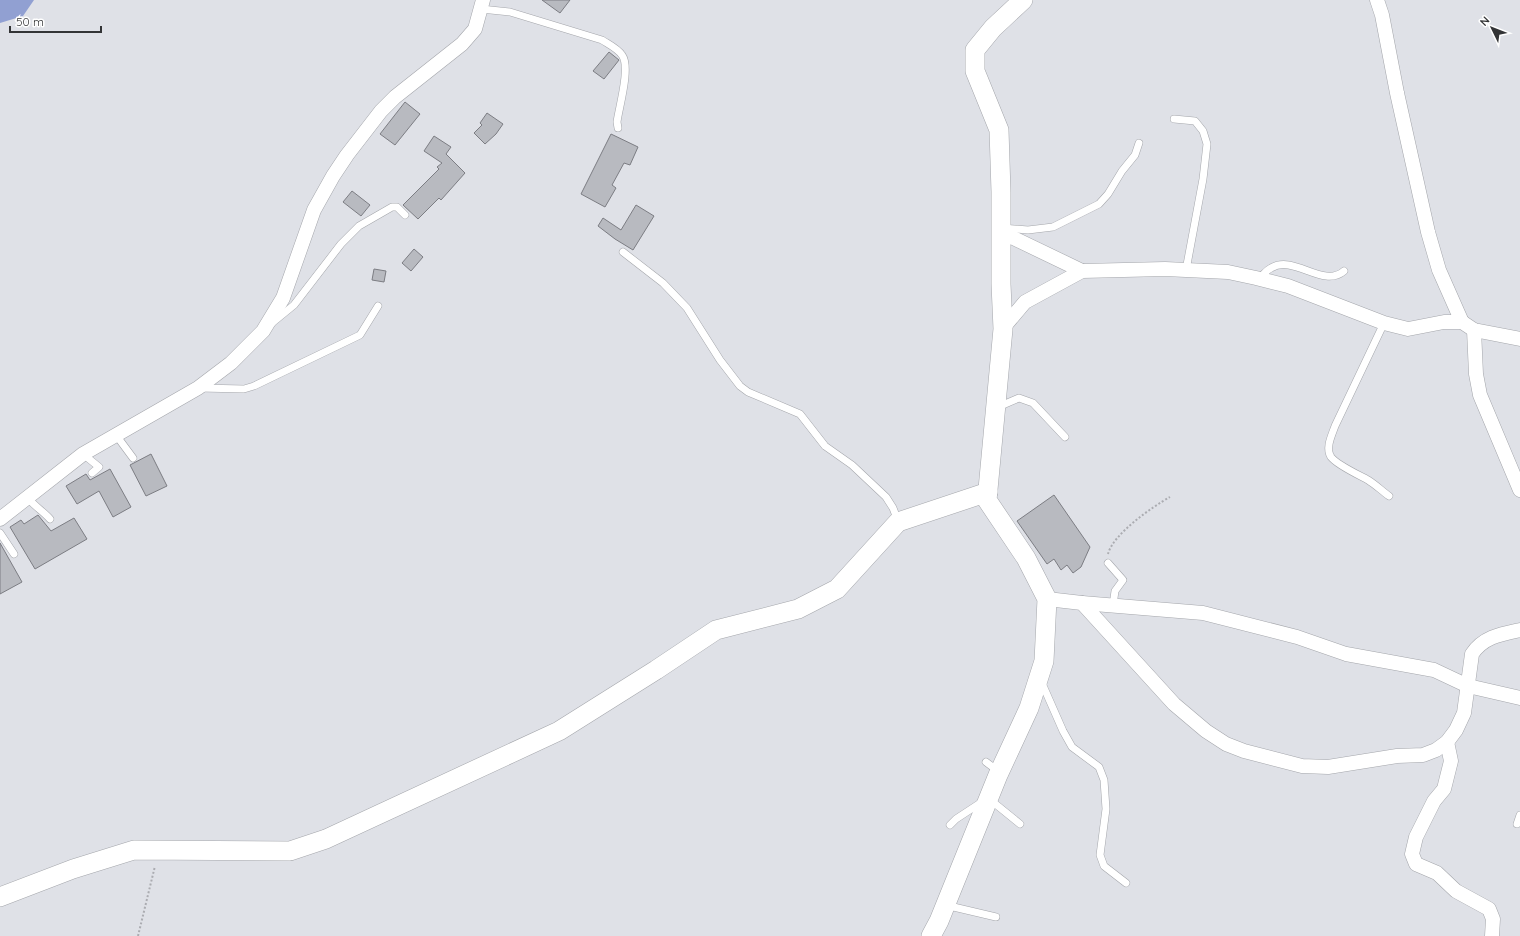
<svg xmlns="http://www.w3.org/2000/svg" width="1520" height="936" font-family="Quicksand,sans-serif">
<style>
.water{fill:#91a0d2}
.building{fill:#b8bac0;stroke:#7c7d83}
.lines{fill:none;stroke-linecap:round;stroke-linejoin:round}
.lane-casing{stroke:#a4a6ab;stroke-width:8}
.street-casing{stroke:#a4a6ab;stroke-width:15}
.secondary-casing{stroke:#a4a6ab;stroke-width:20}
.path{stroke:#abacb1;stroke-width:2;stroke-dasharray:2 2;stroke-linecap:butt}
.lane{stroke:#fff;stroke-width:7}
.street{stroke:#fff;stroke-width:14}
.secondary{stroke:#fff;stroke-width:19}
</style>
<rect width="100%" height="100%" fill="#dfe1e7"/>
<polygon class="water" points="0,0 34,0 23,16 0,23"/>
<g class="building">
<polygon points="542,0 570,0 560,13"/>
<polygon points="609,52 619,60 604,79 593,71"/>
<polygon points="405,102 420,114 395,145 380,134"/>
<polygon points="487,113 503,124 496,134 485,144 474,133 482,125 480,123"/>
<polygon points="611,134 638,147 630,165 624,163 612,185 616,188 605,207 581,194"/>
<polygon points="434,136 451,147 446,154 465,173 441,200 439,198 418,219 403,205 439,169 437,167 442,163 424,151"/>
<polygon points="352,191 370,205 361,216 343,202"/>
<polygon points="636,205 654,216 633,250 615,239 598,226 603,218 621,230"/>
<polygon points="414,249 423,257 411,271 402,263"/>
<polygon points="374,269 386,271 384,282 372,280"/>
<polygon points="151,454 167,486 146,496 130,465"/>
<polygon points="110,469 131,507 113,517 99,491 77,504 66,486 86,474 90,480"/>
<polygon points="1054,495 1090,547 1081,567 1073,573 1067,565 1061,570 1054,559 1047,564 1017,521"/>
<polygon points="38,515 51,531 74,518 87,539 35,569 10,527 21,520 24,524"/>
<polygon points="0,543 22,582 0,594"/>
</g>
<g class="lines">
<defs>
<g id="lane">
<path d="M481,9L510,12L602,40C608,44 617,48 622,55C631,67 619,107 617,122L618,128"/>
<polyline points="1174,119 1195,121 1203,131 1207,144 1203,179 1186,270"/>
<polyline points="1001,228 1028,230 1053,227 1099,204 1108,194 1122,171 1135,155 1139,143"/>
<polyline points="623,252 663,283 687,308 720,360 740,386 748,392 800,414 825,446 852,465 886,497 893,508 898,521"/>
<path d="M1259,278C1263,275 1267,270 1271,268C1294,254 1323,289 1344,271"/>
<polyline points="272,323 294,305 341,244 359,226 392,207 397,207 405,215"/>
<path d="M1384,323L1335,426C1332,435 1325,448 1331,457C1337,465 1359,475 1368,480C1376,485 1382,491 1389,496"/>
<polyline points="200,388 244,389 254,386 360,335 378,306"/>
<polyline points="998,407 1019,398 1033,403 1065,437"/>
<polyline points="116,435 133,458"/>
<polyline points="83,454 99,467 92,473"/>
<path d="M27,497C34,506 43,511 50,519"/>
<polyline points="0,533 14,554"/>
<polyline points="1108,563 1123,580 1115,591 1113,605"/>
<polyline points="1041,681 1063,731 1072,747 1099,767 1104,780 1106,809 1100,855 1104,866 1126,883"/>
<polyline points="986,762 998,771"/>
<polyline points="1517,824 1520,815"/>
<polyline points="950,825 956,819 988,798 1020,824"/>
<polyline points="945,905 996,917"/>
</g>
<g id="street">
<polyline points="1377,0 1382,15 1397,93 1428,232 1439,270 1462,322"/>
<polyline points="1001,232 1082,271"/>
<polyline points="1003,328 1025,302 1082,271 1165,269 1228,272 1256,278 1288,286 1384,323 1408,329 1444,322 1462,322 1474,330 1520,339"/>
<polyline points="1474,330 1476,374 1480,395 1520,490"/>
<polyline points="0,519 83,454 198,388 231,363 263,331 283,298 314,210 333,176 347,155 381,111 395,97 462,44 475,29 483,0"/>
<path d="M1047,599L1082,603L1174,704L1206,731L1226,744L1244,751L1302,766L1328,767L1397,756L1423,755L1436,750L1447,742L1456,730L1464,713L1472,654C1483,637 1501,634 1520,630"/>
<polyline points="1082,603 1203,613 1297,637 1346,654 1434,670 1468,686 1520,698"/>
<polyline points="1447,742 1451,761 1444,789 1434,801 1416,837 1412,854 1416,864 1437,873 1456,891 1489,909 1493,919 1492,936"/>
</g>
<g id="secondary">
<polyline points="0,897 73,869 134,850 290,851 326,839 559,731 656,670 716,630 798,609 837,589 898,522 988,492"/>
<polyline points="931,936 939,921 998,775 1029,708 1044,661 1047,599 1026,558 987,500 1003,329 1001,284 1001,192 999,130 975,71 975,50 993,28 1023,0"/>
</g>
</defs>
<use href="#lane" class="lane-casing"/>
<use href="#street" class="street-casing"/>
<use href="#secondary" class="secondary-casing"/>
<g class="path">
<path d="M1108,554C1113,534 1152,507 1170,497"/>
<polyline points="138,936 155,866"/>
</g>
<use href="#lane" class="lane"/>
<use href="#street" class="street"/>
<use href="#secondary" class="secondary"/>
</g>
<g transform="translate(1492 28) rotate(313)" stroke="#ffffff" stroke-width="3" paint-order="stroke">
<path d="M0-3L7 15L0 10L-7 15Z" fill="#333436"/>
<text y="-6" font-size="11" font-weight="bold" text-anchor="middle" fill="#333436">N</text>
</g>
<path d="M10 26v6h91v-6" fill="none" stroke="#333436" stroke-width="2"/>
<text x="16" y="26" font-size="12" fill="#333436" stroke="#ffffff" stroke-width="3" paint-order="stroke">50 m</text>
</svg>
